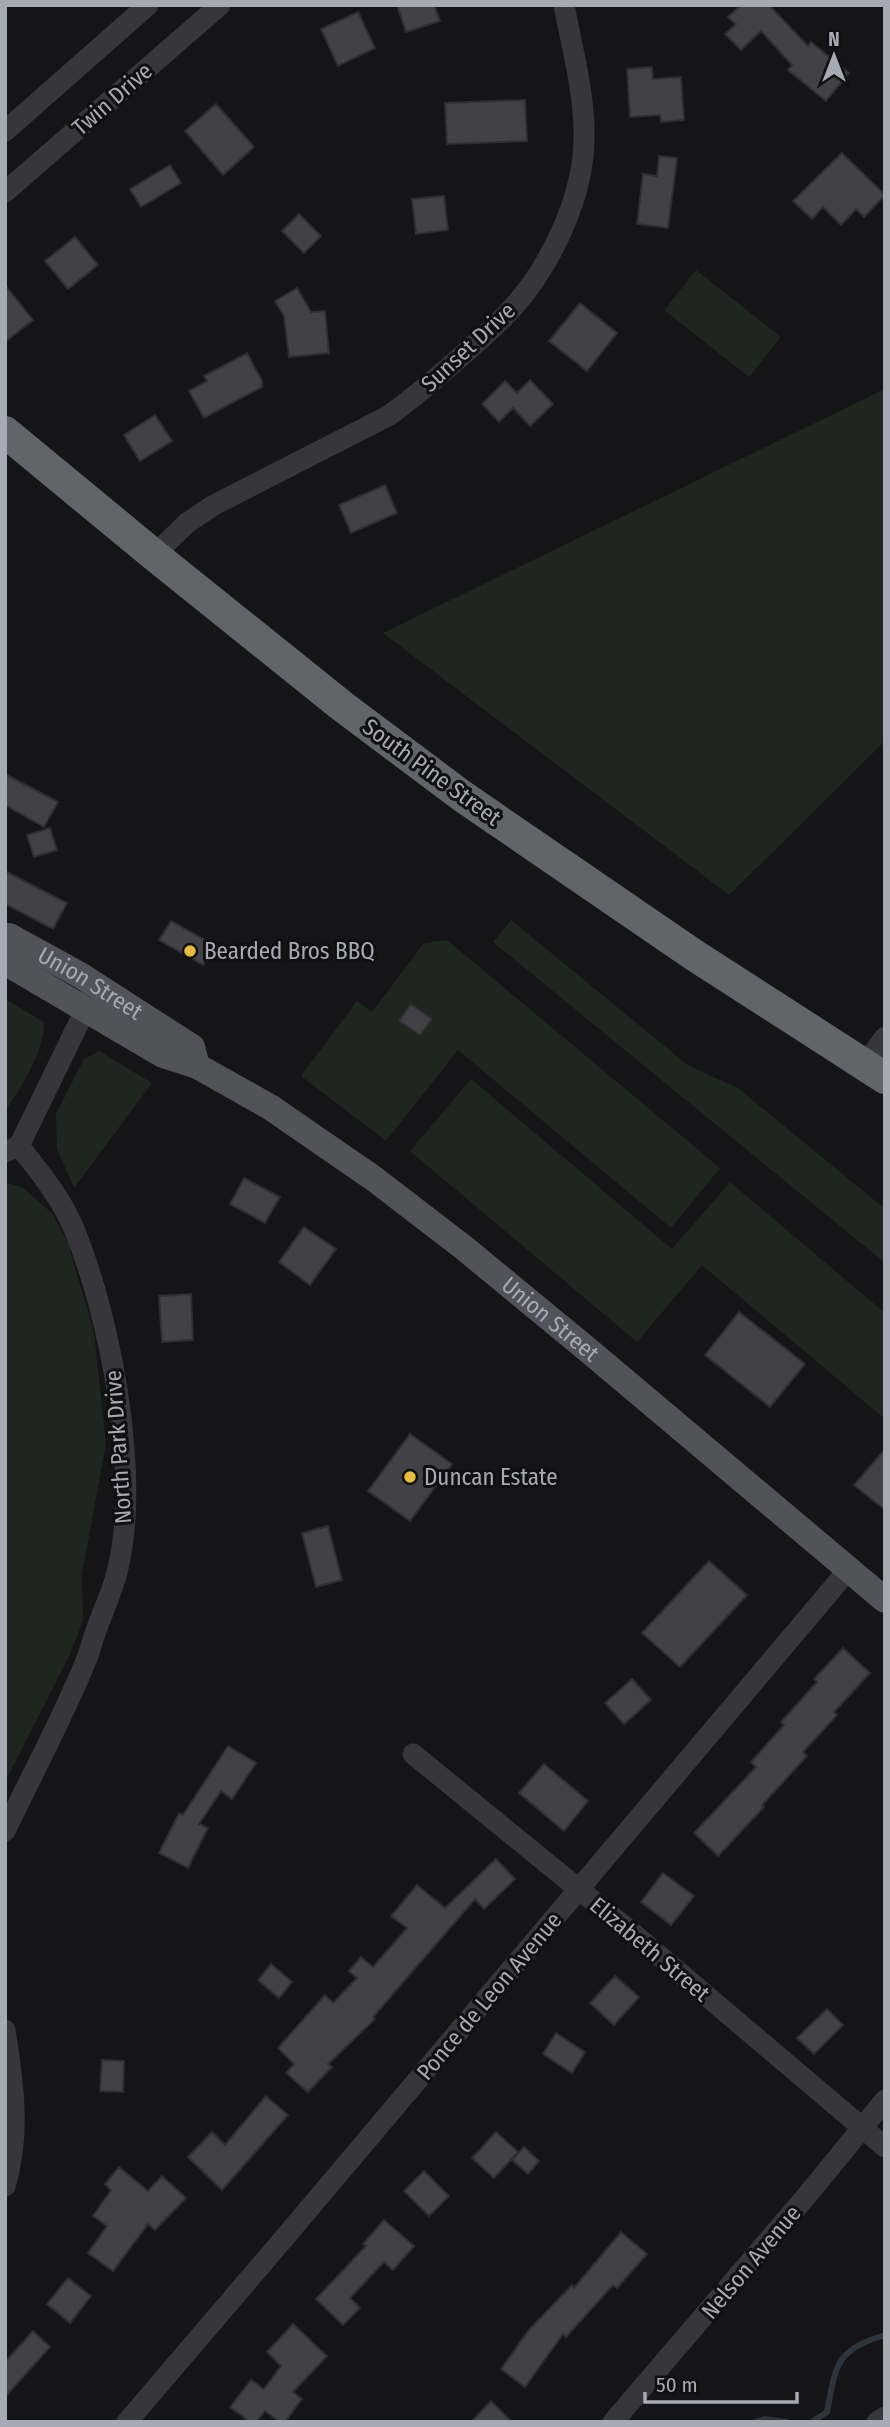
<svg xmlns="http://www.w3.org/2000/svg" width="890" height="2427" font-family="'Fira Sans Condensed',sans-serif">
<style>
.green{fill:#1f2620}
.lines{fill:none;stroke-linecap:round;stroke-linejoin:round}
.stream{stroke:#2d343b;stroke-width:6}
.building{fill:#414146;stroke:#2f2f32;stroke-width:2}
.minor{stroke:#36363b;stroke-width:21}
.major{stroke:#52535a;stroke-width:26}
.highway{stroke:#62646c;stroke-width:32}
.poi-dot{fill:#e6bc3c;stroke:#100f11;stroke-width:2.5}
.labels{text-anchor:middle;stroke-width:6;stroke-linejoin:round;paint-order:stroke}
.street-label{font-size:23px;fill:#a7aab5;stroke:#100f11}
.poi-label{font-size:23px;fill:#a7aab5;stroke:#100f11;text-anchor:start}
</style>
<rect width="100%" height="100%" fill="#151416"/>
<g class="green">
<polygon points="696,270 781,337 749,377 664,310"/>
<polygon points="885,389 885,741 729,895 383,633"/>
<polygon points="511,920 689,1066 738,1088 885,1209 885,1263 493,942"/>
<polygon points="447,940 720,1168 671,1228 458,1050 386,1141 301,1076 357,1001 372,1012 424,943"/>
<path d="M5,999L44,1022C45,1050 21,1088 5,1111Z"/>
<polygon points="99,1051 152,1083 74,1188 57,1149 56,1114 84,1059"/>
<polygon points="471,1079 672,1249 730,1182 885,1313 885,1419 702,1265 637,1342 410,1151"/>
<polygon points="5,1182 23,1188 52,1213 68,1243 94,1332 106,1444 82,1574 83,1621 69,1656 5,1782"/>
</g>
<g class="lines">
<g class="stream">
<polyline points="756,2422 764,2419 787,2422"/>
<path d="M812,2422L827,2412C836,2365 835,2350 885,2335"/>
</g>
</g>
<g class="building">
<polygon points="397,5 434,5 440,21 406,32"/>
<polygon points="741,5 769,5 808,46 811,42 849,73 826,101 788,70 792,65 761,31 741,50 725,34 736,24 728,17"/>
<polygon points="358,12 375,48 338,66 321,29"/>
<polygon points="652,67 653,79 681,77 684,120 661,122 660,115 630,117 627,69"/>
<polygon points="525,100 527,141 447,144 445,103"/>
<polygon points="216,104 254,147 223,175 185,131"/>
<polygon points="842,153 885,195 864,217 856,209 841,225 823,207 812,219 793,201"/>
<polygon points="659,156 677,158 668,228 637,224 643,174 657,176"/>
<polygon points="170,165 181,183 141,207 130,189"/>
<polygon points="444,196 448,230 416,234 412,199"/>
<polygon points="299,214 321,236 304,253 282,231"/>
<polygon points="75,237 98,265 68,289 45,261"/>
<polygon points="5,285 33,320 5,342"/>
<polygon points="297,288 311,312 325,311 329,353 289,357 284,316 275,301"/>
<polygon points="580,303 617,333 587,371 549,341"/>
<polygon points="247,353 262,381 262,387 204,418 189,391 207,381 204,376"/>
<polygon points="530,380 553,404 530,426 513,408 499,422 482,404 505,381 517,393"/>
<polygon points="155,415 172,441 140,461 124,435"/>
<polygon points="385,485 397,513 351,533 339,505"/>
<polygon points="5,774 58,802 44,827 5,805"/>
<polygon points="50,828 57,850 34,857 27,835"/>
<polygon points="5,871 67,903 53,929 5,904"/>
<polygon points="171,921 214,945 203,965 159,940"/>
<polygon points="411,1004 432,1019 420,1035 399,1021"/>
<polygon points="244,1178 280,1197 265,1223 230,1204"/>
<polygon points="304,1227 336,1249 310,1285 279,1262"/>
<polygon points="191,1294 193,1340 162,1342 159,1296"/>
<polygon points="739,1312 805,1364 770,1407 705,1355"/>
<polygon points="410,1434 452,1464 410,1521 368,1491"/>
<polygon points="885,1449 885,1510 854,1485"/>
<polygon points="328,1526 342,1580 316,1587 302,1533"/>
<polygon points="709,1561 747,1595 680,1667 642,1633"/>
<polygon points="843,1648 870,1673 834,1712 837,1715 803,1752 807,1756 762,1805 764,1807 718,1856 694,1833 756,1767 751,1762 784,1725 781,1722 817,1682 814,1679"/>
<polygon points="632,1679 651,1700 624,1724 605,1703"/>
<polygon points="228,1746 256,1763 232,1799 221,1791 199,1824 208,1828 188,1868 159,1853 179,1813 183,1815"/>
<polygon points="544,1764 588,1801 564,1831 519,1793"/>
<polygon points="496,1859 515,1879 484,1909 475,1899 373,2017 375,2019 328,2064 332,2067 308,2092 286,2073 294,2064 278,2048 325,1995 333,2003 357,1978 349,1971 361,1957 373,1967 407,1928 391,1916 417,1885 445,1908"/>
<polygon points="663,1873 694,1896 671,1925 641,1902"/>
<polygon points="271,1964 292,1982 279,1998 258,1980"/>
<polygon points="615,1976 639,1997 614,2025 590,2003"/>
<polygon points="827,2009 843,2025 814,2054 797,2038"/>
<polygon points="556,2033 585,2052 572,2073 543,2054"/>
<polygon points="102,2060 124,2061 123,2092 100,2091"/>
<polygon points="266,2096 288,2115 222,2190 188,2157 212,2132 225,2145"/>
<polygon points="496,2132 518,2152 494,2178 472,2158"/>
<polygon points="524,2147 539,2161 528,2174 512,2160"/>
<polygon points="119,2167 148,2191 162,2176 186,2198 155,2230 148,2224 113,2271 88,2253 107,2226 93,2216 111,2190 105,2184"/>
<polygon points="424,2171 449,2196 429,2216 404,2191"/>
<polygon points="384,2220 414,2246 393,2270 384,2262 350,2298 360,2308 343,2325 316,2299 366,2246 363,2244"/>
<polygon points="621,2232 647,2254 617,2288 613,2285 566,2337 563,2334 525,2387 501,2369 529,2330 572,2285 574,2288"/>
<polygon points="68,2278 91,2296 70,2323 47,2304"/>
<polygon points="293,2324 327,2356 293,2392 302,2399 285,2422 280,2422 265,2411 256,2422 250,2422 230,2407 251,2380 264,2389 281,2366 267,2352"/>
<polygon points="33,2331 50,2347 5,2397 5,2362"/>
<polygon points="491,2401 512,2422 471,2422"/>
</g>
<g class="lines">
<g class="minor">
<polyline points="5,131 148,5"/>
<polyline points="5,192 220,5"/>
<path d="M154,555L187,523L214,505L388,416C410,401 430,383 450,366C473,346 496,327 516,304C553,261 584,194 584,138C585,94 572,49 564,5"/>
<polyline points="864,1066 885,1037"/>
<polyline points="5,1152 19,1146 91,998"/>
<polyline points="413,1754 635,1935 885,2147"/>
<path d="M5,1831C32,1774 64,1716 87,1658C91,1648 93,1638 97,1628C104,1608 114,1588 118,1568C140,1473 111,1319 74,1229C61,1198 40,1172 19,1146"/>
<path d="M5,2030C13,2081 21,2135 5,2186"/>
<polyline points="127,2422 291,2230 849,1569"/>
<polyline points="613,2422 809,2193 885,2100"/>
<polyline points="877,2422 885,2417"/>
</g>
<g class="major">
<path id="s1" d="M5,936H9L80,975L192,1047L197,1066"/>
<path id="s2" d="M5,960L8,964L163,1055L197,1066L270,1107L373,1178L463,1247L588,1350L885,1600"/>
</g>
<polyline class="highway" points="5,432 154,555 342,706 462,796 694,955 885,1078"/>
</g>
<g class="poi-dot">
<circle cx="190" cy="951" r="7"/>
<circle cx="410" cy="1477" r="7"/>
</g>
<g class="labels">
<g class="street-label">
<text transform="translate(112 99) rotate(-41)" y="8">Twin Drive</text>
<text transform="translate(468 347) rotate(-43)" y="8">Sunset Drive</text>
<text transform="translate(432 772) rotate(36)" y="8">South Pine Street</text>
<text dy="8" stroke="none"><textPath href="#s1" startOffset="98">Union Street</textPath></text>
<text dy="8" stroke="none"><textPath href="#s2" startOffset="656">Union Street</textPath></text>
<text transform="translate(118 1447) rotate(-94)" y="8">North Park Drive</text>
<text transform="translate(650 1949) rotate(40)" y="8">Elizabeth Street</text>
<text transform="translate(489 1996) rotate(-50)" y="8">Ponce de Leon Avenue</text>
<text transform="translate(751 2262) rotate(-50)" y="8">Nelson Avenue</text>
</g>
<g class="poi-label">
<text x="204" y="959">Bearded Bros BBQ</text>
<text x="424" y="1485">Duncan Estate</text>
</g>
</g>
<rect width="890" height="2427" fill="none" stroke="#a7aab5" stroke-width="14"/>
<g transform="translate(834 56)" stroke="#100f11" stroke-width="5" paint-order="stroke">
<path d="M0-5L12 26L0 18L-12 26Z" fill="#a7aab5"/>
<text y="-10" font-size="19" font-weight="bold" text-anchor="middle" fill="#a7aab5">N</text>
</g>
<path d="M645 2392v10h152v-10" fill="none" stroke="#a7aab5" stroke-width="3.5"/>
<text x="656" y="2392" font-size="21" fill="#a7aab5" stroke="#100f11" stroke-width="5" paint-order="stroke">50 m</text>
</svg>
